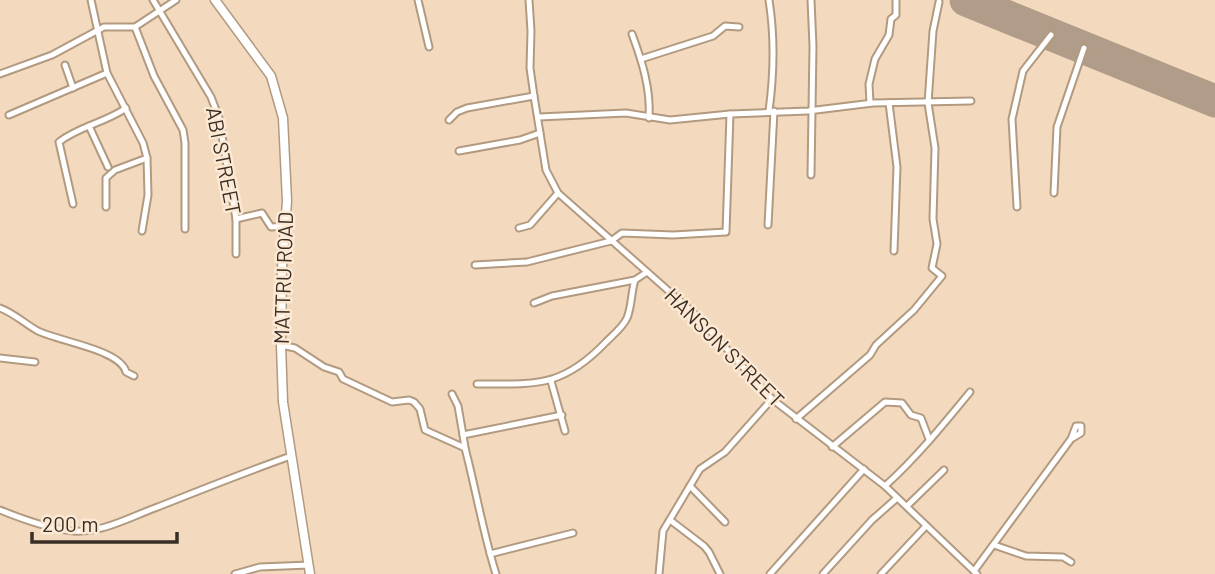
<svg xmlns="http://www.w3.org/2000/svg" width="1215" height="574" font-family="Barlow,sans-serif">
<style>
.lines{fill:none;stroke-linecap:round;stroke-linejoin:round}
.runway{stroke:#b09c88;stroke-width:33}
.minor-casing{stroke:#b29a81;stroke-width:9}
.secondary-casing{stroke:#b29a81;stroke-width:11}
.minor{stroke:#fff;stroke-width:5}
.secondary{stroke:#fff;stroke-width:8}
.labels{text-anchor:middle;stroke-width:5;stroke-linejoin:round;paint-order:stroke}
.street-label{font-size:21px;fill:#382e24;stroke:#fce8d3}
</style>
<rect width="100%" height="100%" fill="#f3dabf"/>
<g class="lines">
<polyline class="runway" points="966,0 1215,101"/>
<defs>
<g id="minor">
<polyline points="91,0 107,73 143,143 147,158 148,195 142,231"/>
<polyline points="153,0 211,97 219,118 236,219 236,254"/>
<polyline points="418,0 429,47"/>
<polyline points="529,0 531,31 530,68 534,96 546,170 558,193 698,317 772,399 885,486 977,574"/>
<polyline points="135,27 154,76 183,130 185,143 185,229"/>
<path d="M632,34C642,61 651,89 649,118"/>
<polyline points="641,59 713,36 725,26 739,27"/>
<polyline points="65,65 73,88"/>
<polyline points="0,74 52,55 104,27 135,27 176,0"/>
<polyline points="870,103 869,84 875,59 889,35 891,19 896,15 896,0"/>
<polyline points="889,103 897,167 894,251"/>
<path d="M769,111C774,74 775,38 769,0"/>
<polyline points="9,115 107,73"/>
<polyline points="539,117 626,113 670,120 730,114 808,111 873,103 971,101"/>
<polyline points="449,120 457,112 467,108 534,96"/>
<polyline points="89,126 108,167"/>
<polyline points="459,151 520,140 540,133"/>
<polyline points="811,175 813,46 811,0"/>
<polyline points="1054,193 1057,127 1084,48"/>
<path d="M73,204L59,142C79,126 105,123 126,108"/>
<polyline points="106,207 106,178 115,170 147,158"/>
<polyline points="1017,207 1012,119 1023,71 1051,35"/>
<polyline points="236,219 262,213 271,227 285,226"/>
<polyline points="768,225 774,111"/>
<polyline points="519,228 530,225 558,193"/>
<polyline points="475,265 527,262 611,241 622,233 673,235 726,232 730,114"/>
<polyline points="534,303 552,296 635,280"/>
<path d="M0,308C14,313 25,324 38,331C58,341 121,350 126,372L134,376"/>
<polyline points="281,345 295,348 324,367 339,372 343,379 392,402 409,400 414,402 420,409 425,430 465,448 463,435 562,415"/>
<polyline points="0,358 35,362"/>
<polyline points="551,381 565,431"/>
<path d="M477,384C536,384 562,388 606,342C613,335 623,327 627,318C632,306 631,292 635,280L647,272"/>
<polyline points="452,394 458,406 463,435"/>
<polyline points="796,419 870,355 876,345 914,310 942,276 932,268 937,244 933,219 935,148 928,103 933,31 939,2"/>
<polyline points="832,447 885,402 902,403 911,415 921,418 929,439"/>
<path d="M465,448C476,490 483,533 496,574"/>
<polyline points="690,486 725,522"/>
<path d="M885,486C916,458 943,425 970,392"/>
<polyline points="907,506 944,470"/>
<path d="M0,510C22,519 49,529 73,531C102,533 128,518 155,508C201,490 245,472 291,456"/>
<polyline points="670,520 704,546 709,552 720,574"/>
<polyline points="994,545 1026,556 1063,557 1071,562"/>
<polyline points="490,554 573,533"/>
<polyline points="974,571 1071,439 1081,433 1081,426 1076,426 1071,439"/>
<polyline points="235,574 260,567 309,565"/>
<polyline points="659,574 663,531 700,469 725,452 772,399"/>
<polyline points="770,574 864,469"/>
<polyline points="823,574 872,520 897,498"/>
<polyline points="881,574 926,526"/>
</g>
<polyline id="secondary" points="215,0 271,76 283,118 287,201 282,268 281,345 283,402 310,574"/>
</defs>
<use href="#minor" class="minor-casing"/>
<use href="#secondary" class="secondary-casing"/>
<use href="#minor" class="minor"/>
<use href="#secondary" class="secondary"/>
</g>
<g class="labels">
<g class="street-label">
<text transform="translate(223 161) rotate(79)" y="7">ABI STREET</text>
<text transform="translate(284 278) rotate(-88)" y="7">MATTRU ROAD</text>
<text transform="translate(724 348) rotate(45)" y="7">HANSON STREET</text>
</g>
</g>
<path d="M32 532v10h145v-10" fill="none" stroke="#382e24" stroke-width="3.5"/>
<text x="42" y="532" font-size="21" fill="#382e24" stroke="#fce8d3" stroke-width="5" paint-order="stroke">200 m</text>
</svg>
